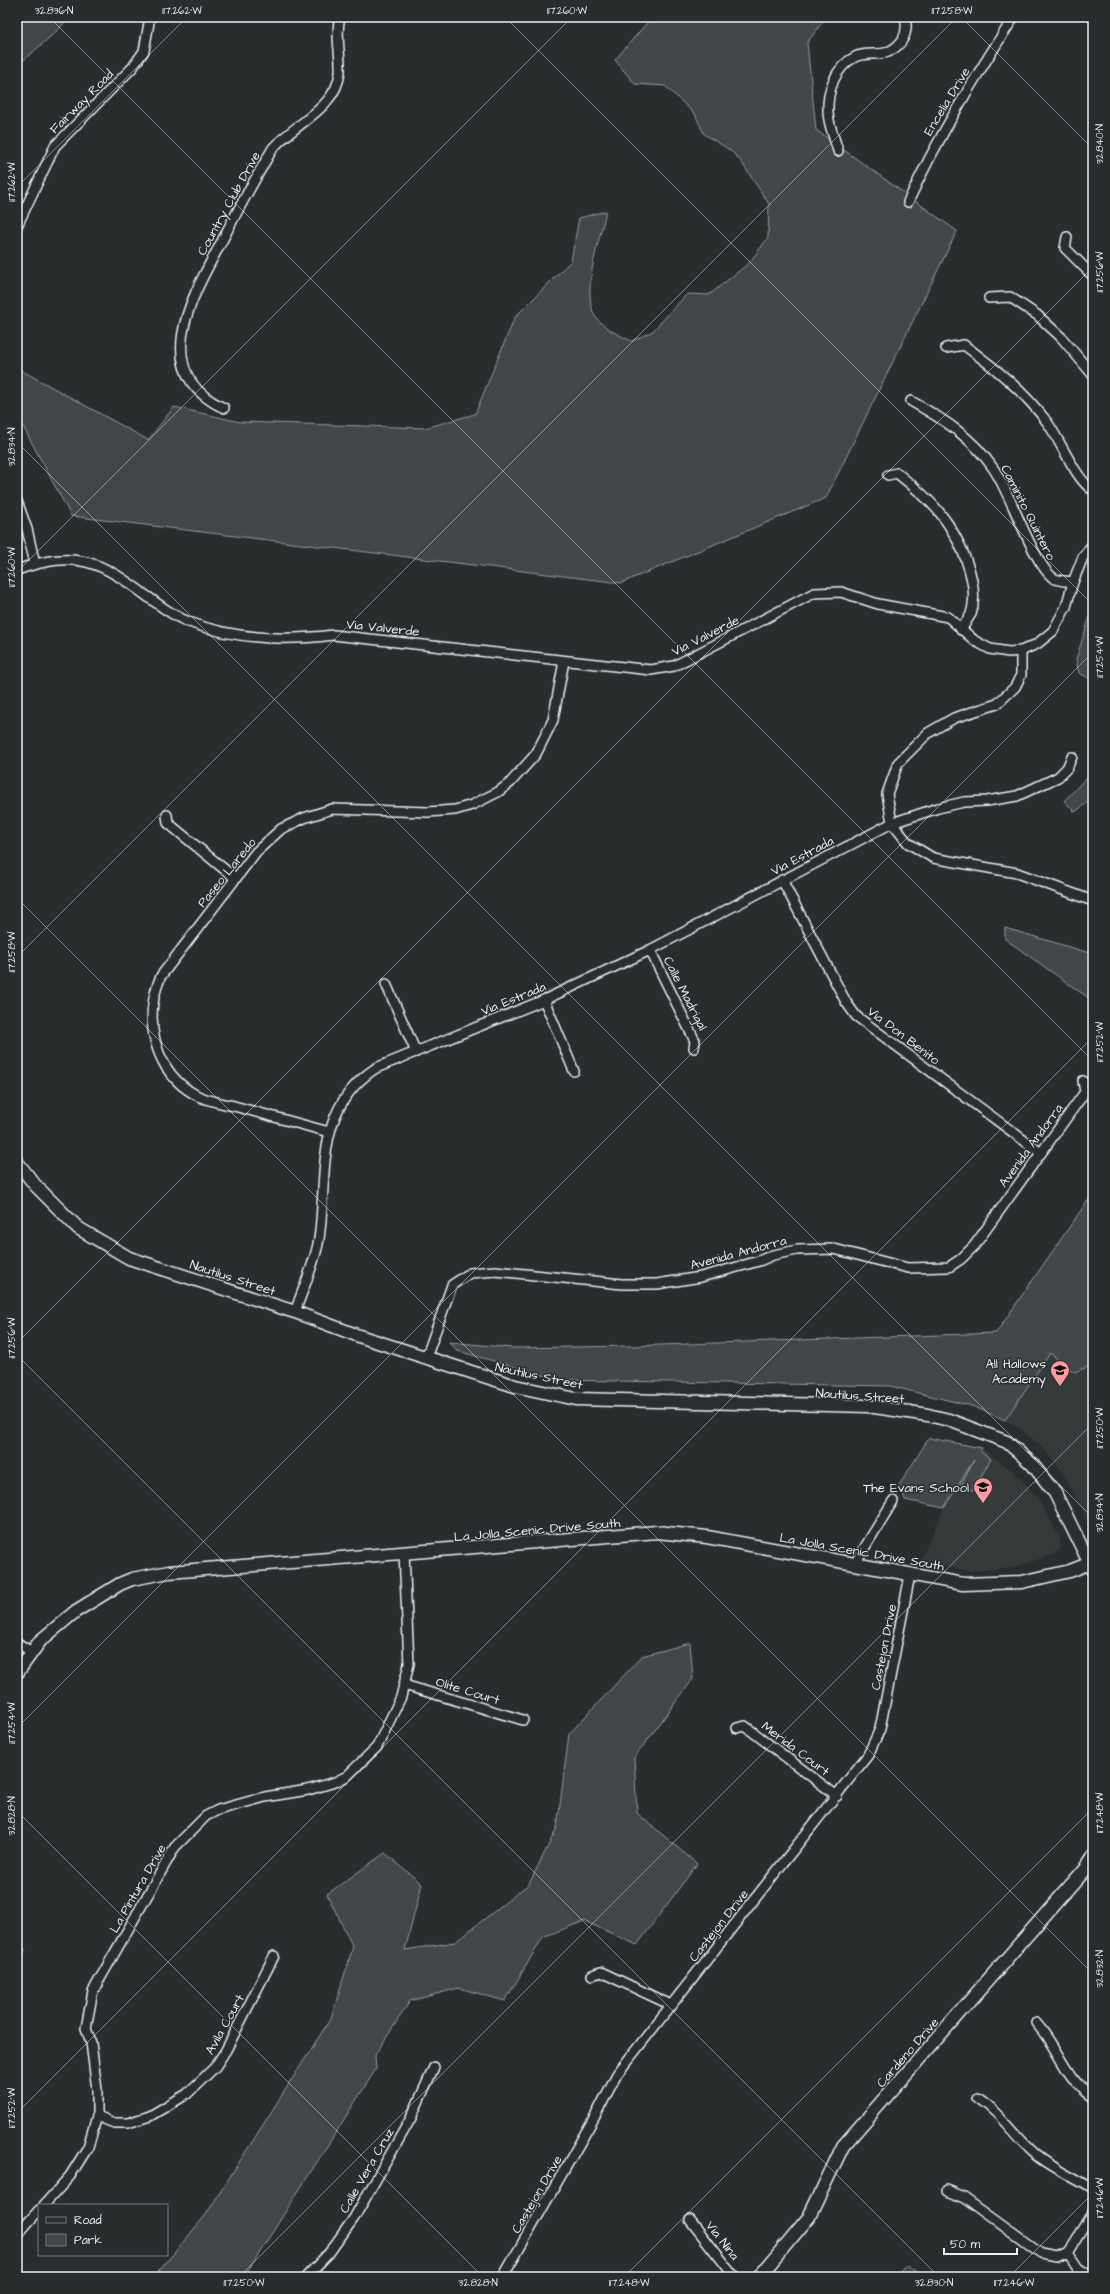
<svg xmlns="http://www.w3.org/2000/svg" width="1110" height="2294" font-family="'Architects Daughter',sans-serif">
<style>
.built{fill:#363a3b}
.green{fill:#424648;stroke:#959ca0}
.lines{fill:none;stroke-linecap:round;stroke-linejoin:round}
.street-casing{stroke:#e8f1f8;stroke-width:12}
.secondary-casing{stroke:#e8f1f8;stroke-width:15}
.street{stroke:#2a2d2e;stroke-width:9}
.secondary{stroke:#2a2d2e;stroke-width:12}
.ticks{fill:none;stroke:#e8f1f8;stroke-width:1;stroke-opacity:0.45}
.labels{text-anchor:middle;stroke-width:3;stroke-linejoin:round;paint-order:stroke}
.street-label{font-size:13px;fill:#e8f1f8;stroke:#2a2d2e}
.poi-label{font-size:13px;fill:#e8f1f8;stroke:#2a2d2e;text-anchor:end}
.neatline{fill:none;stroke:#e8f1f8;stroke-width:1.5}
.ticks-label{font-size:10px;text-anchor:middle;fill:#e8f1f8}
</style>
<rect width="100%" height="100%" fill="#2a2d2e"/>
<filter id="ink" filterUnits="userSpaceOnUse"><feTurbulence type="fractalNoise" baseFrequency=".025" numOctaves="2"/><feDisplacementMap in="SourceGraphic" scale="8" xChannelSelector="R" yChannelSelector="G"/><feConvolveMatrix kernelMatrix="1 2 1 2 8 2 1 2 1" color-interpolation-filters="sRGB"/></filter>
<g filter="url(#ink)">
<g class="built">
<polygon points="1093,1289 1093,1528 1091,1527 1062,1471 1040,1445 1016,1426 1005,1420"/>
<polygon points="929,1438 982,1448 1018,1475 1038,1499 1060,1538 1060,1549 1052,1555 1014,1567 971,1571 920,1562 944,1508 905,1500 903,1493 898,1487"/>
</g>
<g class="green">
<polygon points="17,17 69,17 59,29 17,66"/>
<path d="M652,17H826L807,43L816,130L957,231L826,498L621,583L71,516L17,415V368L148,440L174,407L240,422L425,428L475,414L515,317L571,261L579,218L606,211C600,240 583,284 593,312C597,325 620,336 632,341L653,331L687,294L709,295L749,263L768,238L769,204L740,160L730,150L704,134L695,114L665,86L635,84L615,60Z"/>
<polygon points="1093,607 1093,680 1079,673 1076,659"/>
<polygon points="1093,771 1093,798 1075,812 1064,801"/>
<polygon points="1005,928 1093,954 1093,1001 1005,939"/>
<polygon points="1093,1193 1093,1365 1074,1372 1050,1353 1005,1420 972,1406 890,1386 561,1380 458,1351 449,1342 513,1348 633,1346 996,1333"/>
<polygon points="929,1438 982,1448 980,1451 991,1459 973,1490 961,1485 974,1460 944,1508 905,1500 903,1493 898,1487"/>
<polygon points="690,1643 693,1679 634,1758 637,1813 697,1864 637,1945 584,1921 543,1937 505,2001 459,1988 410,2001 375,2055 376,2069 244,2277 154,2277 205,2216 331,2018 353,1947 327,1894 385,1853 422,1884 405,1950 455,1942 529,1884 557,1828 569,1734 642,1656"/>
<polygon points="17,1945 25,1949 17,1980"/>
<polygon points="907,2265 924,2277 897,2277"/>
</g>
<g class="lines">
<defs>
<g id="street">
<path d="M838,151C835,139 828,124 828,112C827,91 835,67 855,57C865,52 878,56 888,52C903,45 909,32 905,17"/>
<path d="M908,202C938,137 975,77 1014,17"/>
<polyline points="17,226 55,146 133,67 144,51 150,17"/>
<polyline points="1067,237 1065,248 1093,276"/>
<polyline points="989,298 1010,297 1037,315 1061,337 1093,375"/>
<path d="M946,348L964,345C995,368 1024,391 1047,422C1059,438 1077,482 1093,490"/>
<path d="M911,401C943,419 972,437 993,468C1010,491 1035,569 1055,579C1059,581 1067,581 1073,582"/>
<path d="M224,408C146,372 194,293 222,241C238,209 255,179 273,148C294,124 337,108 340,72C341,53 335,36 340,17"/>
<path d="M888,475L897,473C913,486 928,498 940,513C959,537 981,583 971,614C968,619 964,625 961,630"/>
<polyline points="17,501 27,529 35,564"/>
<path d="M17,570C77,549 100,561 148,597C161,606 174,617 189,622C236,640 285,641 333,635L651,670L674,666L814,593L841,592L878,604L948,617L975,641L990,649L1009,652L1021,651L1037,644L1053,631L1066,607L1073,582L1083,557L1093,544"/>
<polyline points="1021,651 1021,675 1015,687 997,704 954,718 928,733 898,763 887,794 892,823 908,843 933,858 1017,873 1093,901"/>
<polyline points="167,815 168,823 235,878"/>
<polyline points="782,880 846,1002 856,1016 1041,1153"/>
<polyline points="650,950 695,1041 694,1048"/>
<polyline points="386,984 416,1052"/>
<polyline points="544,1000 574,1071"/>
<path d="M329,1132C297,1123 266,1115 234,1106C222,1103 207,1101 196,1095C154,1072 142,1018 161,976L256,852L281,829L304,818L332,809L428,812L455,810L472,805L498,792L510,783L536,754L553,720L564,661"/>
<path d="M295,1312C303,1288 315,1263 319,1239C328,1175 313,1109 376,1068L544,1000L650,950L892,823L938,808L964,802L987,801L1017,796L1058,777L1067,768L1072,757"/>
<polyline points="426,1358 452,1285 470,1273 495,1271 622,1284 657,1284 701,1277 759,1261 773,1255 797,1250 834,1249 908,1268 949,1267 961,1259 974,1246 1085,1092 1083,1081"/>
<polyline points="854,1565 893,1501"/>
<polyline points="17,1643 32,1652"/>
<polyline points="404,1685 523,1720"/>
<polyline points="737,1728 745,1726 837,1796"/>
<polyline points="592,1975 601,1972 671,2005"/>
<path d="M1036,2023C1059,2048 1063,2077 1093,2097"/>
<path d="M978,2098C1001,2113 1012,2133 1033,2152C1050,2167 1074,2177 1093,2189"/>
<polyline points="97,2116 114,2123 128,2123 150,2116 187,2094 215,2067 226,2050 274,1956"/>
<polyline points="947,2191 964,2198 1041,2254 1057,2257 1068,2252"/>
<polyline points="44,2205 70,2176 88,2147 97,2116 97,2090 91,2043 86,2028 93,1991 175,1847 206,1816 218,1810 265,1797 308,1790 335,1782 347,1776 377,1747 401,1697 409,1664 404,1553"/>
<polyline points="690,2220 735,2277"/>
<polyline points="17,2235 39,2210"/>
<polyline points="1068,2252 1093,2212"/>
<polyline points="1068,2252 1078,2267 1093,2277"/>
<polyline points="306,2277 329,2253 354,2218 411,2118 434,2067"/>
<polyline points="503,2277 598,2111 617,2074 868,1755 880,1729 910,1575"/>
</g>
<g id="secondary">
<polyline points="17,1162 35,1185 78,1228 129,1258 295,1312 359,1336 515,1386 576,1399 868,1406 928,1415 949,1420 1007,1442 1032,1464 1055,1493 1093,1570"/>
<polyline points="17,1673 40,1641 76,1611 120,1584 132,1579 169,1572 657,1532 707,1537 963,1584 1022,1582 1070,1571 1093,1562"/>
<polyline points="759,2277 809,2217 843,2146 1085,1869 1093,1857"/>
</g>
</defs>
<use href="#street" class="street-casing"/>
<use href="#secondary" class="secondary-casing"/>
<use href="#street" class="street"/>
<use href="#secondary" class="secondary"/>
</g>
</g>
<path class="ticks" d="M49,17L1093,1061M505,17L1093,605M961,17L1093,149M17,187L187,17M17,442L1093,1518M17,572L572,17M17,898L1093,1974M17,957L957,17M17,1343L1093,267M17,1355L939,2277M17,1728L1093,652M17,1811L483,2277M17,2113L1093,1037M17,2267L27,2277M239,2277L1093,1423M624,2277L1093,1808M1009,2277L1093,2193"/>
<defs>
<symbol id="school-pin" viewBox="-11 -11 22 30"><path d="M0 17L-7.5 6A9.5 9.5 0 1 1 7.5 6Z" fill="#ff9aa2" stroke="#2a2d2e"/><path d="M0-5L7-2L0 1L-7-2ZM-4 1L0 2.5L4 1V4Q0 6-4 4Z" fill="#111"/></symbol>
</defs>
<g fill-rule="evenodd">
<use href="#school-pin" x="1049" y="1359" width="22" height="30"/>
<use href="#school-pin" x="972" y="1476" width="22" height="30"/>
</g>
<g class="labels">
<g class="street-label">
<text transform="translate(81 101) rotate(-45)" y="5">Fairway Road</text>
<text transform="translate(946 101) rotate(-59)" y="5">Encelia Drive</text>
<text transform="translate(228 203) rotate(-61)" y="5">Country Club Drive</text>
<text transform="translate(1029 512) rotate(63)" y="5">Caminito Quintero</text>
<text transform="translate(383 627) rotate(6)" y="5">Via Valverde</text>
<text transform="translate(705 635) rotate(-27)" y="5">Via Valverde</text>
<text transform="translate(802 855) rotate(-28)" y="5">Via Estrada</text>
<text transform="translate(226 872) rotate(-51)" y="5">Paseo Laredo</text>
<text transform="translate(686 993) rotate(63)" y="5">Calle Madrigal</text>
<text transform="translate(513 998) rotate(-22)" y="5">Via Estrada</text>
<text transform="translate(904 1035) rotate(37)" y="5">Via Don Benito</text>
<text transform="translate(1030 1145) rotate(-54)" y="5">Avenida Andorra</text>
<text transform="translate(738 1252) rotate(-15)" y="5">Avenida Andorra</text>
<text transform="translate(233 1277) rotate(18)" y="5">Nautilus Street</text>
<text transform="translate(539 1375) rotate(12)" y="5">Nautilus Street</text>
<text transform="translate(860 1395) rotate(4)" y="5">Nautilus Street</text>
<text transform="translate(537 1529) rotate(-5)" y="5">La Jolla Scenic Drive South</text>
<text transform="translate(862 1551) rotate(10)" y="5">La Jolla Scenic Drive South</text>
<text transform="translate(883 1647) rotate(-79)" y="5">Castejon Drive</text>
<text transform="translate(468 1690) rotate(17)" y="5">Olite Court</text>
<text transform="translate(796 1748) rotate(37)" y="5">Merida Court</text>
<text transform="translate(137 1888) rotate(-60)" y="5">La Pintura Drive</text>
<text transform="translate(718 1925) rotate(-52)" y="5">Castejon Drive</text>
<text transform="translate(224 2024) rotate(-61)" y="5">Avila Court</text>
<text transform="translate(907 2052) rotate(-49)" y="5">Cardeno Drive</text>
<text transform="translate(366 2170) rotate(-60)" y="5">Calle Vera Cruz</text>
<text transform="translate(536 2194) rotate(-60)" y="5">Castejon Drive</text>
<text transform="translate(723 2240) rotate(52)" y="5">Via Nina</text>
</g>
<g class="poi-label">
<text x="1046" y="1368">All Hallows<tspan x="1046" dy="15">Academy</tspan></text>
<text x="969" y="1492">The Evans School</text>
</g>
</g>
<rect width="1110" height="2294" fill="none" stroke="#2a2d2e" stroke-width="44"/>
<rect x="38" y="2204" width="130" height="52" fill="#2a2d2e" stroke="#767b7f"/>
<rect x="46" y="2217" width="20" height="6" fill="#2a2d2e" stroke="#767b7f"/>
<text x="74" y="2224" font-size="12" fill="#e8f1f8">Road</text>
<rect x="46" y="2234" width="20" height="12" fill="#424648" stroke="#767b7f"/>
<text x="74" y="2244" font-size="12" fill="#e8f1f8">Park</text>
<path d="M944 2248v6h73v-6" fill="none" stroke="#e8f1f8" stroke-width="2"/>
<text x="950" y="2248" font-size="12" fill="#e8f1f8" stroke="#2a2d2e" stroke-width="3" paint-order="stroke">50 m</text>
<rect x="22" y="22" width="1066" height="2250" class="neatline"/>
<g class="ticks-label">
<text x="54" y="14">32.836°N</text>
<text x="182" y="14">117.262°W</text>
<text x="567" y="14">117.260°W</text>
<text x="952" y="14">117.258°W</text>
<text transform="translate(1099 144) rotate(-90)" y="4">32.840°N</text>
<text transform="translate(11 182) rotate(-90)" y="4">117.262°W</text>
<text transform="translate(1099 272) rotate(-90)" y="4">117.256°W</text>
<text transform="translate(11 447) rotate(-90)" y="4">32.834°N</text>
<text transform="translate(11 567) rotate(-90)" y="4">117.260°W</text>
<text transform="translate(1099 657) rotate(-90)" y="4">117.254°W</text>
<text transform="translate(11 952) rotate(-90)" y="4">117.258°W</text>
<text transform="translate(1099 1042) rotate(-90)" y="4">117.252°W</text>
<text transform="translate(11 1338) rotate(-90)" y="4">117.256°W</text>
<text transform="translate(1099 1428) rotate(-90)" y="4">117.250°W</text>
<text transform="translate(1099 1513) rotate(-90)" y="4">32.834°N</text>
<text transform="translate(11 1723) rotate(-90)" y="4">117.254°W</text>
<text transform="translate(1099 1813) rotate(-90)" y="4">117.248°W</text>
<text transform="translate(11 1816) rotate(-90)" y="4">32.828°N</text>
<text transform="translate(1099 1969) rotate(-90)" y="4">32.832°N</text>
<text transform="translate(11 2108) rotate(-90)" y="4">117.252°W</text>
<text transform="translate(1099 2198) rotate(-90)" y="4">117.246°W</text>
<text x="244" y="2286">117.250°W</text>
<text x="478" y="2286">32.828°N</text>
<text x="629" y="2286">117.248°W</text>
<text x="934" y="2286">32.830°N</text>
<text x="1014" y="2286">117.246°W</text>
</g>
</svg>
